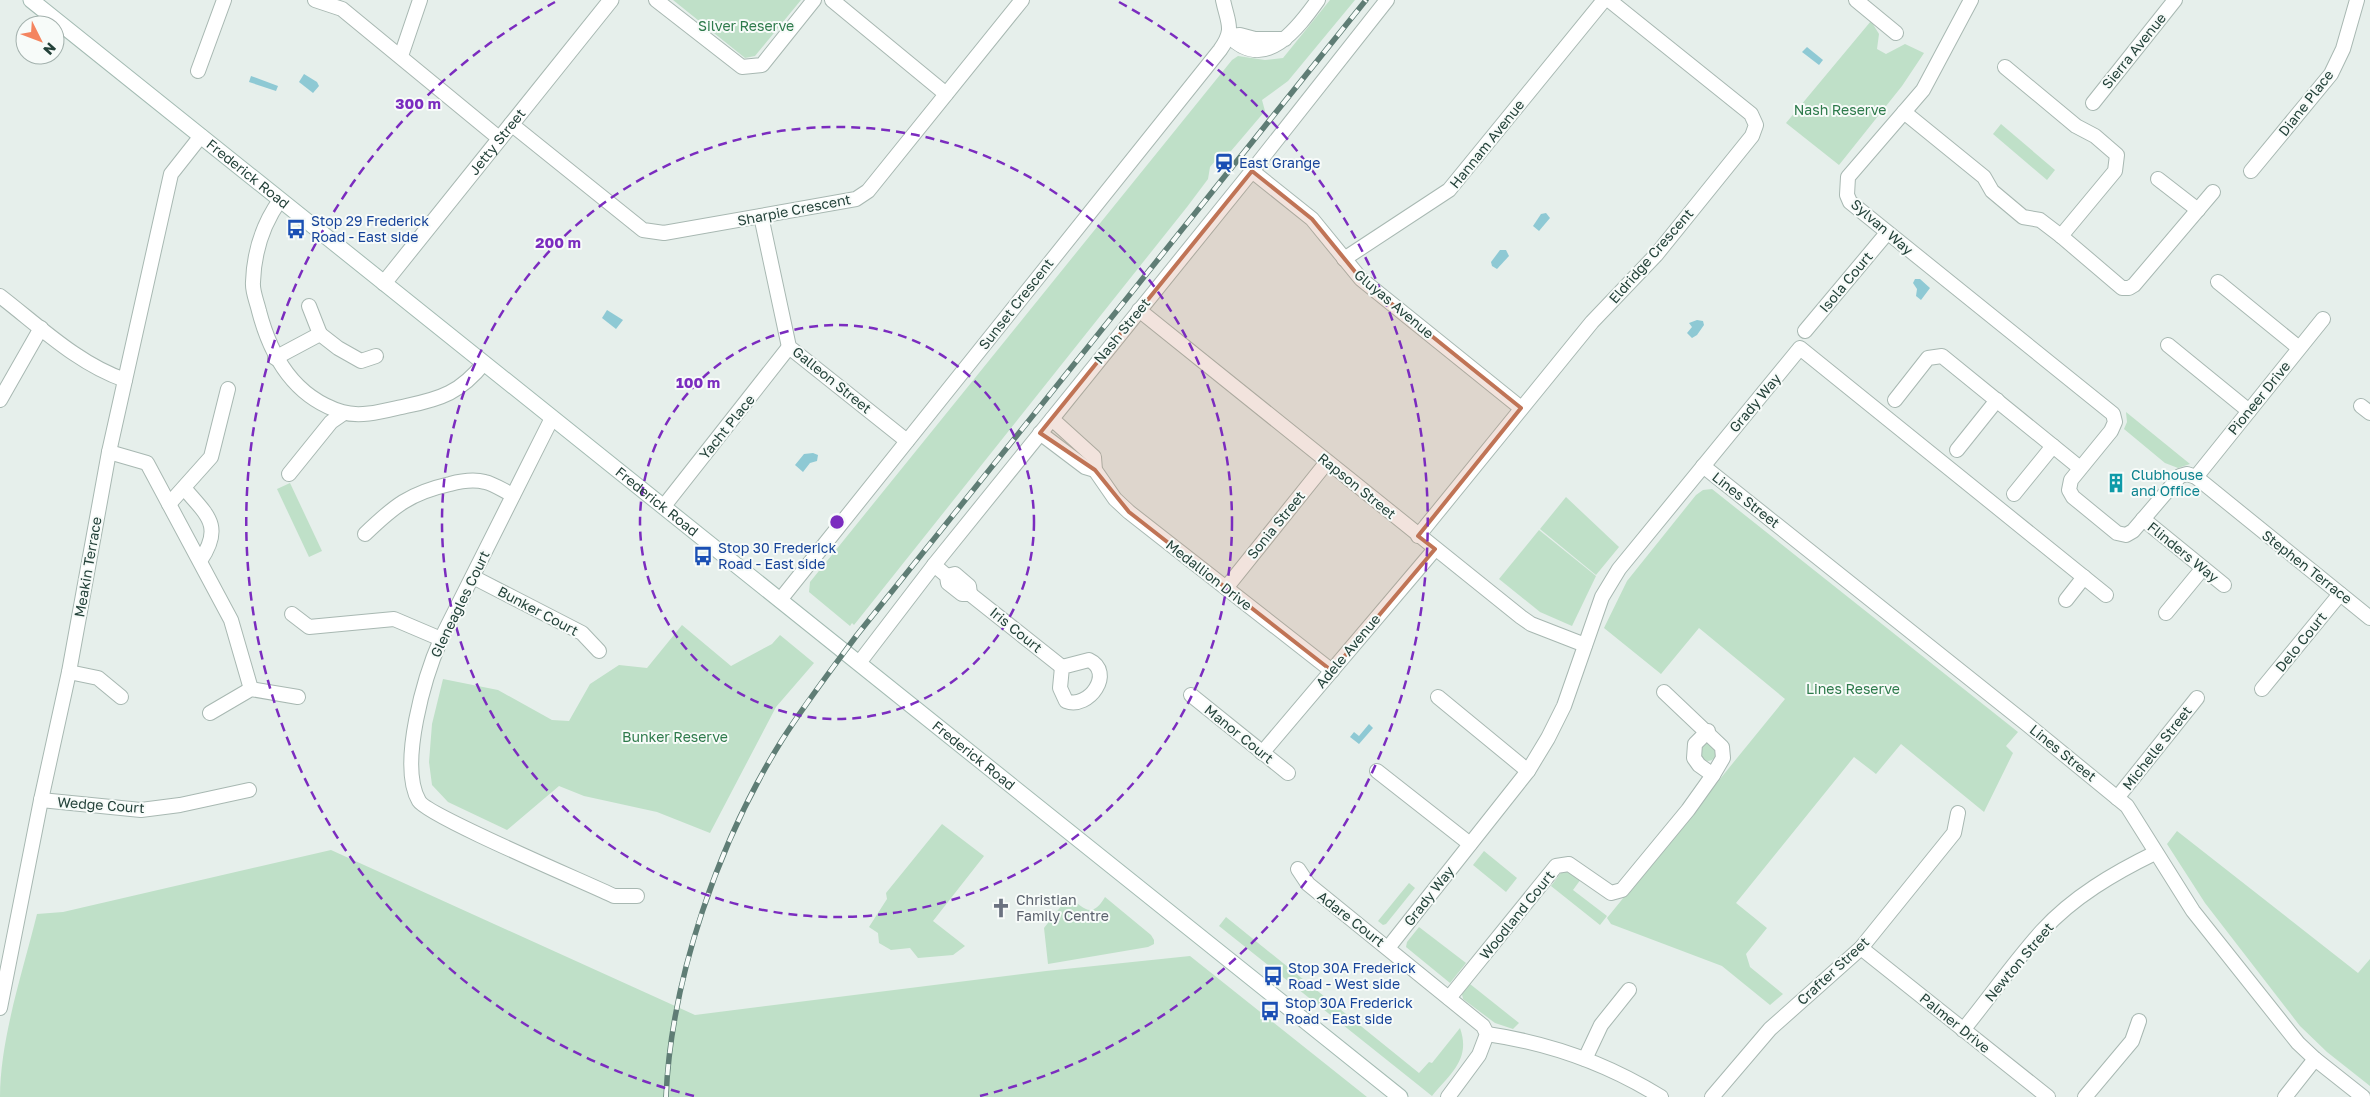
<svg xmlns="http://www.w3.org/2000/svg" width="2370" height="1097" font-family="'Golos Text',sans-serif">
<style>
.green{fill:#bfe0c8}
.water{fill:#8ec9d4}
.lines{fill:none;stroke-linecap:round;stroke-linejoin:round}
.minor-casing{stroke:#a8b8b2;stroke-width:16}
.tertiary-casing{stroke:#a8b8b2;stroke-width:17}
.secondary-casing{stroke:#a4bbb3;stroke-width:17}
.minor{stroke:#fff;stroke-width:14}
.tertiary{stroke:#fff;stroke-width:15}
.secondary{stroke:#fff;stroke-width:15}
.rail-casing{stroke:#5f7d75;stroke-width:5.5}
.rail{stroke:#f7fbf9;stroke-width:4;stroke-dasharray:11;stroke-linecap:butt}
.marked{fill:#c07456;fill-opacity:0.2;stroke:#c07456;stroke-width:4;stroke-linejoin:round}
.ring{fill:none;stroke:#7b2cbf;stroke-width:2.5;stroke-dasharray:9 6}
.labels{text-anchor:middle;stroke-width:4;stroke-linejoin:round;paint-order:stroke}
.park-label{font-size:14px;fill:#2d7a4b;stroke:#f7fbf9}
.street-label{font-size:14px;fill:#24423a;stroke:#f7fbf9}
.transit-label{font-size:14px;fill:#164399;stroke:#f7fbf9;text-anchor:start}
.culture-label{font-size:14px;fill:#0d838f;stroke:#f7fbf9;text-anchor:start}
.worship-label{font-size:14px;fill:#5b616d;stroke:#f7fbf9;text-anchor:start}
.centre{fill:#7b2cbf;stroke:#f7fbf9;stroke-width:2.5}
.ring-label{font-size:15px;text-anchor:middle;font-weight:bold;fill:#7b2cbf;stroke:#f7fbf9;stroke-width:4;stroke-linejoin:round;paint-order:stroke}
</style>
<rect width="100%" height="100%" fill="#e6efeb"/>
<g class="green">
<polygon points="673,0 801,0 755,56 745,58"/>
<polygon points="1330,0 1355,0 1288,81 1262,100 1265,111 1231,151 1222,153 1210,167 1208,179 1187,207 854,625 852,623 850,626 809,592 810,582 1232,60 1238,56 1265,60 1283,58"/>
<polygon points="1871,21 1879,34 1877,49 1886,54 1905,44 1924,53 1902,86 1839,165 1786,123"/>
<polygon points="2001,124 2055,170 2047,180 1993,134"/>
<polygon points="2126,412 2190,464 2178,468 2165,463 2124,429 2127,422"/>
<polygon points="290,483 322,551 309,557 277,489"/>
<polygon points="1712,489 2018,732 2006,746 2013,753 1984,812 1901,744 1876,774 1854,757 1736,903 1767,928 1746,954 1750,967 1783,994 1770,1005 1722,966 1611,924 1607,918 1785,699 1699,628 1661,674 1604,628 1627,581 1696,495 1703,490"/>
<polygon points="1566,497 1619,547 1596,575 1540,529"/>
<polygon points="1539,530 1596,576 1572,626 1540,612 1499,579"/>
<polygon points="682,625 731,666 772,644 780,635 814,663 776,707 710,833 657,812 584,796 559,786 507,830 448,802 432,785 429,762 432,724 443,679 498,690 552,720 569,721 590,684 619,665 647,668"/>
<circle cx="1708" cy="752" r="9"/>
<polygon points="942,824 984,856 933,921 965,946 953,955 918,958 910,948 891,950 879,943 878,933 869,927 887,899 886,893"/>
<polygon points="2177,831 2358,973 2370,959 2370,1086 2327,1052 2300,1026 2205,903 2167,844"/>
<path d="M331,850L695,1015L1046,971L1190,956L1367,1097H0C0,1039 23,971 37,914L63,912Z"/>
<polygon points="1484,851 1517,878 1506,892 1473,865"/>
<polygon points="1563,870 1570,870 1581,879 1573,890 1607,916 1600,925 1551,886"/>
<polygon points="1409,883 1415,888 1386,924 1383,925 1378,921"/>
<path d="M1069,896C1084,909 1092,919 1105,897L1151,935L1154,940V944L1148,947L1048,964L1044,928Z"/>
<path d="M1226,917L1419,1073L1429,1062L1432,1063L1460,1028C1471,1059 1451,1073 1432,1096L1219,926Z"/>
<polygon points="1419,927 1466,963 1450,983 1406,947 1407,942"/>
<polygon points="1470,984 1519,1023 1513,1029 1495,1023 1463,999 1462,994"/>
</g>
<g class="water">
<polygon points="1807,47 1823,60 1819,65 1802,52"/>
<polygon points="304,74 317,82 319,86 313,93 299,82"/>
<polygon points="251,76 278,86 276,91 249,82"/>
<polygon points="1546,213 1550,218 1539,231 1533,226 1541,214"/>
<polygon points="1500,250 1506,250 1509,256 1497,269 1492,266 1491,262"/>
<polygon points="1915,279 1920,279 1930,288 1921,300 1916,296 1917,289 1913,283"/>
<polygon points="607,310 623,320 616,329 602,318"/>
<polygon points="1697,320 1703,321 1704,325 1697,335 1692,338 1687,333 1692,327 1689,323"/>
<polygon points="813,453 818,455 817,461 810,463 803,472 795,465 804,454"/>
<polygon points="1369,724 1373,728 1359,744 1350,737 1354,732 1359,736"/>
</g>
<g class="lines">
<defs>
<g id="minor">
<polyline points="315,0 342,9 500,139"/>
<polyline points="656,0 742,67 762,65 814,0"/>
<polyline points="832,0 946,94"/>
<polyline points="1856,0 1896,33"/>
<polyline points="1971,0 1923,90 1848,177 1847,195 1850,202 2113,414 2115,422 2111,431 2071,480 2069,490 2073,497 2117,533 2126,535 2133,531 2180,476 2187,474 2196,477 2370,618"/>
<path d="M1285,39H1255L1240,35L1229,36C1265,73 1298,28 1318,0"/>
<polyline points="401,56 420,0"/>
<polyline points="2005,67 2076,126 2095,136 2117,155 2115,171 2061,236"/>
<polyline points="198,71 224,0"/>
<polyline points="2093,103 2175,0"/>
<polyline points="1904,112 1984,177 1992,191 2023,217 2040,220 2061,236 2122,288 2129,288 2134,285 2213,192"/>
<polyline points="511,124 643,230 664,233 856,199 868,191 1022,0"/>
<polyline points="1252,171 1312,219 1361,279 1521,408"/>
<polyline points="2251,171 2331,74 2343,49 2357,0"/>
<polyline points="2158,179 2198,210"/>
<path d="M280,200C263,224 254,252 253,282C252,291 257,302 259,311C271,357 294,397 342,412C362,418 387,410 406,406C441,399 461,392 484,363"/>
<polyline points="761,216 789,347 907,441"/>
<polyline points="1344,259 1449,190 1604,0"/>
<polyline points="2218,282 2299,348"/>
<path d="M0,296C39,326 78,364 125,380"/>
<polyline points="309,306 320,334"/>
<polyline points="1139,310 1521,617 1531,624 1585,645"/>
<polyline points="1805,331 1887,233"/>
<polyline points="2168,345 2249,411"/>
<polyline points="275,358 320,334 338,348 361,361 376,356"/>
<polyline points="0,400 41,328"/>
<polyline points="1895,400 1928,358 1942,356 2080,468"/>
<polyline points="2361,406 2370,413"/>
<path d="M552,418L441,639C425,675 398,765 419,801C428,816 587,883 614,896H637"/>
<polyline points="1052,419 1094,457 1095,470 1115,499 1129,512 1332,671"/>
<polyline points="1040,433 1085,467 1095,470"/>
<polyline points="1957,450 1997,400"/>
<polyline points="109,452 147,463 231,620 251,689"/>
<polyline points="1703,466 2028,725 2127,806 2193,911 2298,1043 2315,1059 2363,1097"/>
<polyline points="289,474 331,422 344,413"/>
<polyline points="2196,477 2323,319"/>
<path d="M184,488C207,515 224,526 200,561"/>
<polyline points="2014,494 2053,446"/>
<polyline points="169,504 211,457 228,389"/>
<polyline points="664,506 789,347"/>
<polyline points="2143,519 2224,585"/>
<path d="M365,534C394,506 410,493 450,484C461,481 474,479 485,482C494,484 504,491 513,495"/>
<polyline points="1418,536 1592,322 1656,255 1752,136 1756,125 1751,114 1609,0"/>
<polyline points="934,565 947,576 948,583 962,594 970,594 1062,667"/>
<polyline points="947,576 955,574 969,586 970,594"/>
<polyline points="473,577 582,633 599,651"/>
<polyline points="1226,588 1327,462"/>
<path d="M780,600L1220,50C1235,29 1228,24 1223,0"/>
<polyline points="2066,600 2084,577"/>
<polyline points="2166,613 2203,568"/>
<polyline points="292,614 309,627 394,619 441,639"/>
<path d="M1089,660C1115,672 1089,710 1066,701L1060,688L1062,667Z"/>
<polyline points="859,663 934,565 1252,171 1387,0"/>
<polyline points="69,672 98,678 121,697"/>
<polyline points="2262,689 2340,594"/>
<polyline points="1191,695 1288,773"/>
<polyline points="1438,697 1528,771"/>
<polyline points="210,713 251,689 298,697"/>
<polyline points="1708,731 1695,744 1694,758 1699,765 1713,775"/>
<polyline points="1262,753 1435,549"/>
<polyline points="1377,771 1470,844"/>
<polyline points="2117,798 2197,698"/>
<polyline points="41,800 141,810 180,805 249,790"/>
<polyline points="1298,869 1308,884 1483,1026 1487,1034 1479,1055 1448,1097"/>
<polyline points="1388,948 1528,771 1548,738 1564,706 1602,597 1619,569 1800,348 2106,595"/>
<polyline points="1861,948 2048,1097"/>
<polyline points="1449,998 1556,866 1569,864 1611,893 1622,890 1688,810 1713,775 1723,758 1722,747 1664,692"/>
<polyline points="0,1008 41,800 69,672 109,452 171,174 201,136"/>
<path d="M1963,1030C1990,997 2014,962 2042,931C2073,897 2114,873 2155,853"/>
<path d="M1487,1034C1549,1043 1608,1064 1661,1097"/>
<polyline points="1585,1059 1601,1025 1629,990"/>
<polyline points="1712,1097 1770,1029 1861,948 1954,833 1958,813"/>
<polyline points="2085,1097 2132,1041 2139,1021"/>
<polyline points="2285,1097 2315,1059"/>
</g>
<g id="tertiary">
<path id="s1" d="M384,283L611,0"/>
</g>
<g id="secondary">
<path id="s2" d="M31,0L1400,1097"/>
</g>
</defs>
<use href="#minor" class="minor-casing"/>
<use href="#tertiary" class="tertiary-casing"/>
<use href="#secondary" class="secondary-casing"/>
<use href="#minor" class="minor"/>
<use href="#tertiary" class="tertiary"/>
<use href="#secondary" class="secondary"/>
<defs>
<path id="rail" d="M666,1097C671,978 719,841 782,740C805,704 831,670 857,635L1366,0"/>
</defs>
<use href="#rail" class="rail-casing"/>
<use href="#rail" class="rail"/>
</g>
<path class="marked" d="M1252,171L1312,219L1361,279L1521,408L1418,536L1435,549L1332,671L1129,512L1095,470L1040,433Z"/>
<g class="ring">
<circle cx="837" cy="522" r="197"/>
<circle cx="837" cy="522" r="395"/>
<path d="M694 1096A592 592 0 0 1 555 2M1119 2A592 592 0 0 1 980 1096"/>
</g>
<defs>
<symbol id="station-bare" viewBox="-9 -9 18 18"><path d="M-3-6H3Q5-6 5-4V2Q5 4 3 4L4.5 6H3L1.5 4h-3L-3 6H-4.5L-3 4Q-5 4-5 2V-4Q-5-6-3-6ZM-3.5-4v3h7v-3ZM-3.5 1v1.5H-2V1ZM2 1v1.5H3.5V1Z" fill="#1a4fb4" stroke="#f7fbf9" stroke-width="2.5" paint-order="stroke"/></symbol>
<symbol id="bus-bare" viewBox="-9 -9 18 18"><path d="M-5-6H5V4H4V6H2V4H-2V6H-4V4H-5ZM-3.5-4V0h7V-4ZM-3.5 1.2v1.5H-2V1.2ZM2 1.2v1.5H3.5V1.2Z" fill="#1a4fb4" stroke="#f7fbf9" stroke-width="2.5" paint-order="stroke"/></symbol>
<symbol id="building-bare" viewBox="-9 -9 18 18"><path d="M-4-6H4V6H1V3H-1V6H-4ZM-2.5-4.3h1.7v1.8h-1.7ZM.8-4.3h1.7v1.8H.8ZM-2.5-1h1.7V.8h-1.7ZM.8-1h1.7V.8H.8Z" fill="#0f9aa8" stroke="#f7fbf9" stroke-width="2.5" paint-order="stroke"/></symbol>
<symbol id="church-bare" viewBox="-9 -9 18 18"><path d="M-1.2-6h2.4v3.5h3.3v2.4h-3.3V6h-2.4V-.1h-3.3v-2.4h3.3Z" fill="#6b7280" stroke="#f7fbf9" stroke-width="2.5" paint-order="stroke"/></symbol>
</defs>
<g fill-rule="evenodd">
<use href="#station-bare" x="1210" y="149" width="28" height="28"/>
<use href="#bus-bare" x="282" y="215" width="28" height="28"/>
<use href="#building-bare" x="2102" y="469" width="28" height="28"/>
<use href="#bus-bare" x="689" y="542" width="28" height="28"/>
<use href="#church-bare" x="987" y="894" width="28" height="28"/>
<use href="#bus-bare" x="1259" y="962" width="28" height="28"/>
<use href="#bus-bare" x="1256" y="997" width="28" height="28"/>
</g>
<g class="labels">
<g class="park-label">
<text x="746" y="31">Silver Reserve</text>
<text x="1840" y="115">Nash Reserve</text>
<text x="1853" y="694">Lines Reserve</text>
<text x="675" y="742">Bunker Reserve</text>
</g>
<g class="street-label">
<text transform="translate(2134 51) rotate(-51)" y="5">Sierra Avenue</text>
<text transform="translate(2306 103) rotate(-52)" y="5">Diane Place</text>
<text dy="5" stroke="none"><textPath href="#s1" startOffset="181">Jetty Street</textPath></text>
<text transform="translate(1487 144) rotate(-51)" y="5">Hannam Avenue</text>
<text dy="5" stroke="none"><textPath href="#s2" startOffset="278">Frederick Road</textPath></text>
<text transform="translate(794 210) rotate(-11)" y="5">Sharpie Crescent</text>
<text transform="translate(1882 227) rotate(41)" y="5">Sylvan Way</text>
<text transform="translate(1651 256) rotate(-49)" y="5">Eldridge Crescent</text>
<text transform="translate(1846 282) rotate(-50)" y="5">Isola Court</text>
<text transform="translate(1016 304) rotate(-52)" y="5">Sunset Crescent</text>
<text transform="translate(1394 304) rotate(40)" y="5">Gluyas Avenue</text>
<text transform="translate(1122 331) rotate(-51)" y="5">Nash Street</text>
<text transform="translate(832 380) rotate(39)" y="5">Galleon Street</text>
<text transform="translate(2259 398) rotate(-51)" y="5">Pioneer Drive</text>
<text transform="translate(1755 403) rotate(-50)" y="5">Grady Way</text>
<text transform="translate(727 427) rotate(-51)" y="5">Yacht Place</text>
<text transform="translate(1357 486) rotate(39)" y="5">Rapson Street</text>
<text transform="translate(1746 500) rotate(38)" y="5">Lines Street</text>
<text dy="5" stroke="none"><textPath href="#s2" startOffset="802">Frederick Road</textPath></text>
<text transform="translate(1276 525) rotate(-51)" y="5">Sonia Street</text>
<text transform="translate(2183 552) rotate(39)" y="5">Flinders Way</text>
<text transform="translate(88 567) rotate(-80)" y="5">Meakin Terrace</text>
<text transform="translate(2307 567) rotate(38)" y="5">Stephen Terrace</text>
<text transform="translate(1209 575) rotate(38)" y="5">Medallion Drive</text>
<text transform="translate(460 604) rotate(-64)" y="5">Gleneagles Court</text>
<text transform="translate(538 611) rotate(28)" y="5">Bunker Court</text>
<text transform="translate(1016 630) rotate(39)" y="5">Iris Court</text>
<text transform="translate(2301 642) rotate(-51)" y="5">Delo Court</text>
<text transform="translate(1348 651) rotate(-50)" y="5">Adele Avenue</text>
<text transform="translate(1239 734) rotate(39)" y="5">Manor Court</text>
<text transform="translate(2157 748) rotate(-52)" y="5">Michelle Street</text>
<text transform="translate(2063 753) rotate(39)" y="5">Lines Street</text>
<text dy="5" stroke="none"><textPath href="#s2" startOffset="1208">Frederick Road</textPath></text>
<text transform="translate(101 805) rotate(4)" y="5">Wedge Court</text>
<text transform="translate(1429 896) rotate(-52)" y="5">Grady Way</text>
<text transform="translate(1517 915) rotate(-51)" y="5">Woodland Court</text>
<text transform="translate(1351 919) rotate(38)" y="5">Adare Court</text>
<text transform="translate(2019 962) rotate(-50)" y="5">Newton Street</text>
<text transform="translate(1833 971) rotate(-43)" y="5">Crafter Street</text>
<text transform="translate(1955 1023) rotate(39)" y="5">Palmer Drive</text>
</g>
<g class="transit-label">
<text x="1239" y="168">East Grange</text>
<text x="311" y="226">Stop 29 Frederick<tspan x="311" dy="16">Road - East side</tspan></text>
<text x="718" y="553">Stop 30 Frederick<tspan x="718" dy="16">Road - East side</tspan></text>
<text x="1288" y="973">Stop 30A Frederick<tspan x="1288" dy="16">Road - West side</tspan></text>
<text x="1285" y="1008">Stop 30A Frederick<tspan x="1285" dy="16">Road - East side</tspan></text>
</g>
<g class="culture-label">
<text x="2131" y="480">Clubhouse<tspan x="2131" dy="16">and Office</tspan></text>
</g>
<g class="worship-label">
<text x="1016" y="905">Christian<tspan x="1016" dy="16">Family Centre</tspan></text>
</g>
</g>
<circle cx="837" cy="522" r="8" class="centre"/>
<g class="ring-label">
<text x="418" y="109">300 m</text>
<text x="558" y="248">200 m</text>
<text x="698" y="388">100 m</text>
</g>
<g transform="translate(40 40) rotate(132)"><circle r="24" fill="#f7fbf9" stroke="#a3b1ad"/>
<path d="M0-4L9 19L0 12L-9 19Z" fill="#f4845f"/>
<text y="-8" font-size="14" font-weight="bold" text-anchor="middle" fill="#24423a">N</text>
</g>
</svg>
